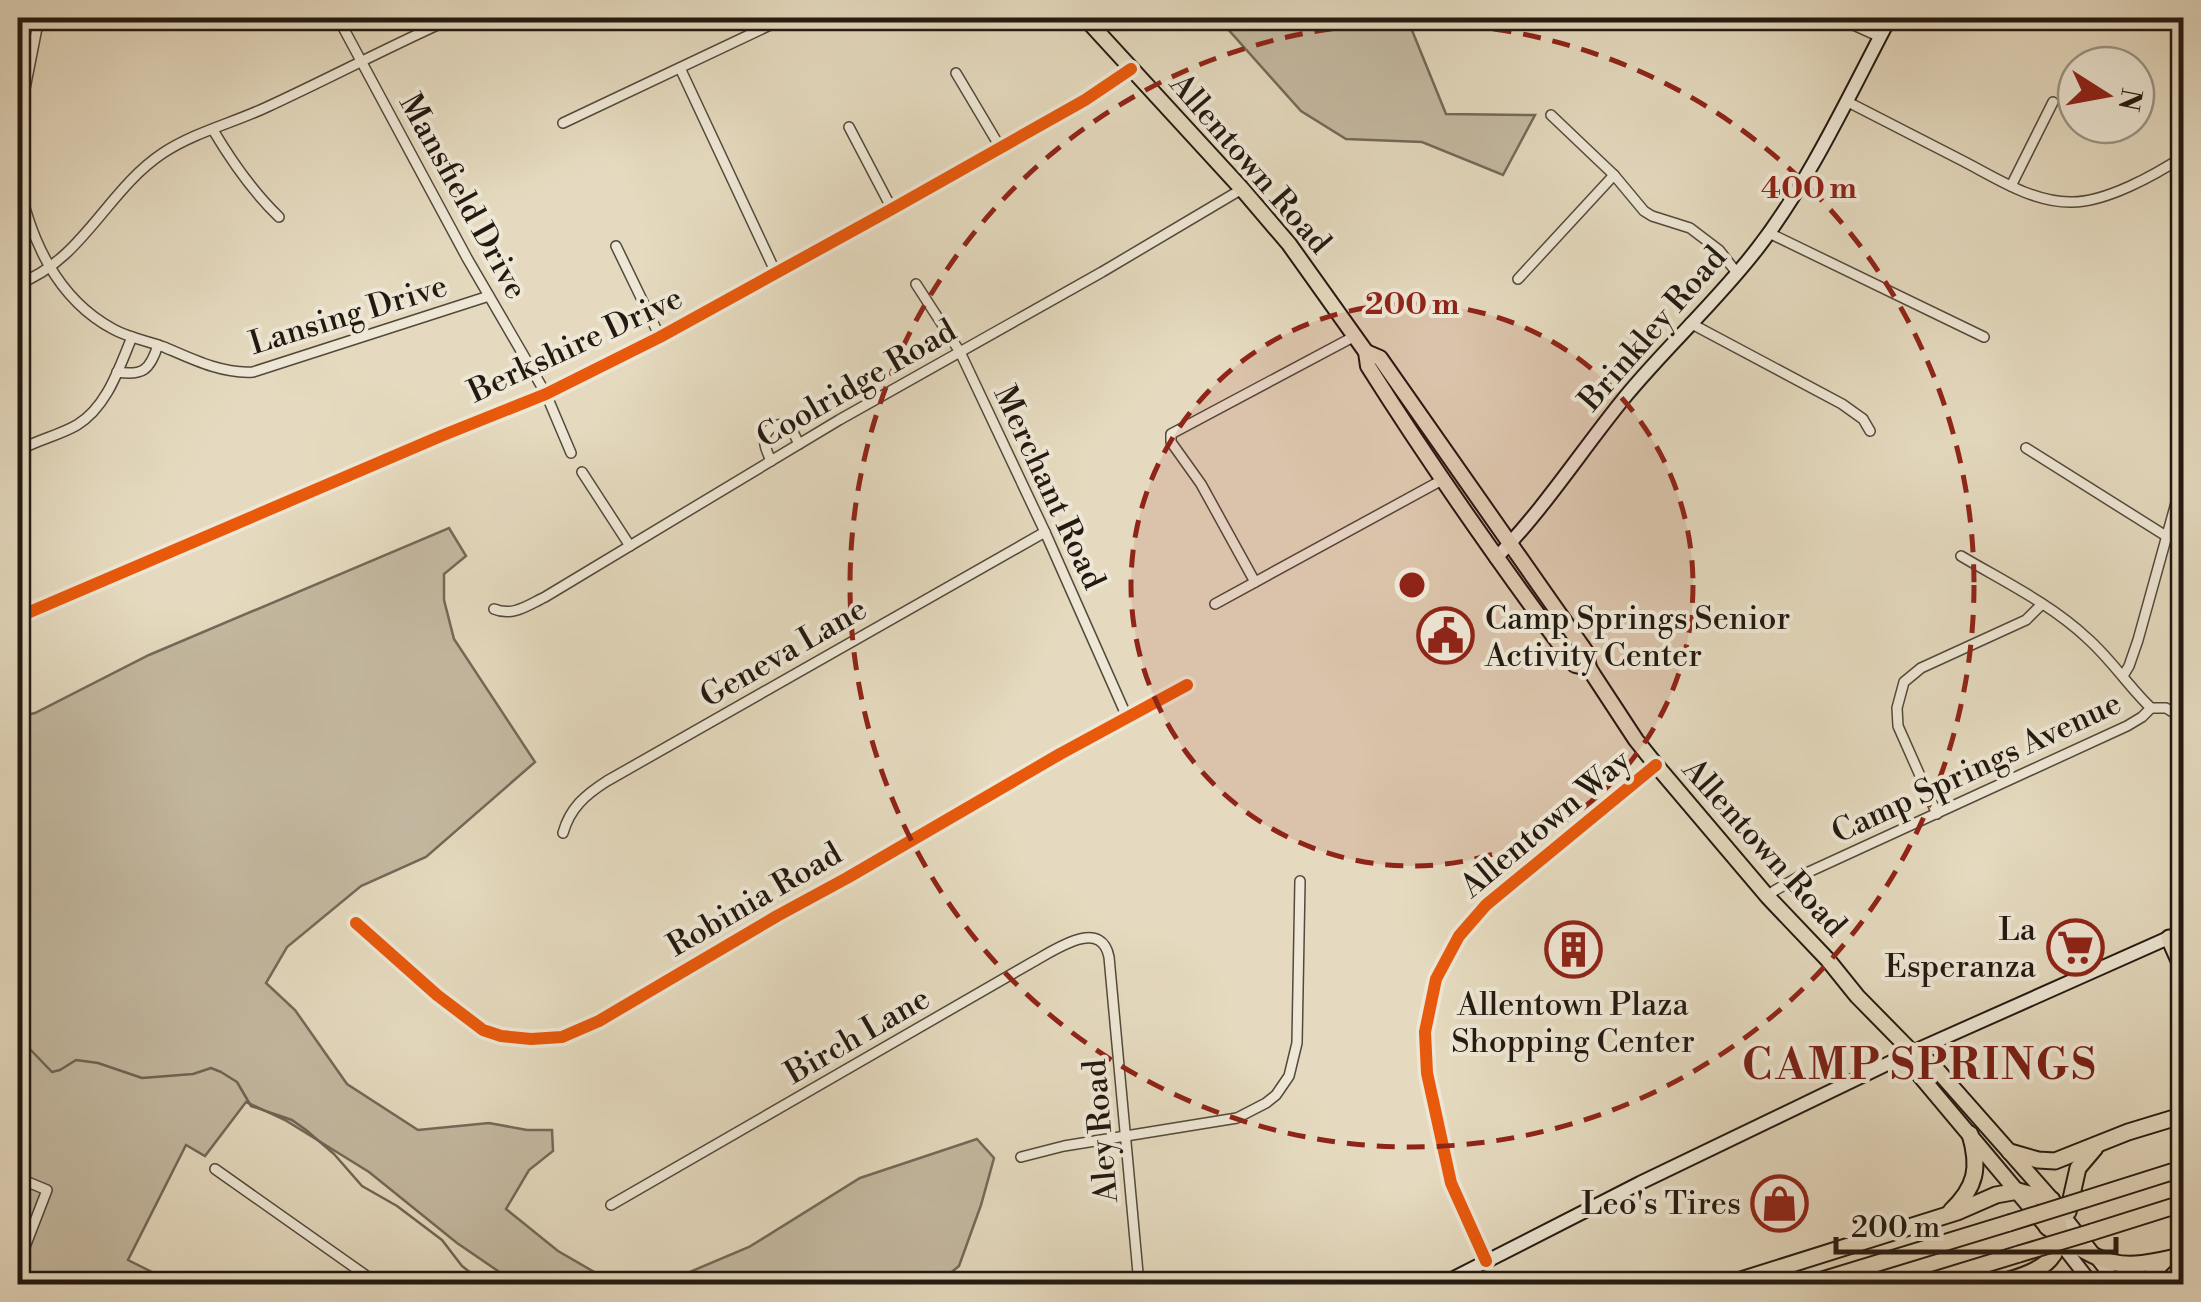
<svg xmlns="http://www.w3.org/2000/svg" width="2201" height="1302" font-family="'Libre Bodoni',serif">
<style>
.green{fill:#c4b9a1;stroke:#736959;stroke-width:2.5}
.lines{fill:none;stroke-linecap:round;stroke-linejoin:round}
.stream{stroke:#6f6556;stroke-width:2.5}
.street-casing{stroke:#53493c;stroke-width:12}
.secondary-casing{stroke:#221911;stroke-width:16}
.primary-casing{stroke:#221911;stroke-width:18}
.highway-casing{stroke:#221911;stroke-width:19}
.street{stroke:#eee7d5;stroke-width:9}
.secondary{stroke:#eee7d5;stroke-width:12}
.primary{stroke:#e5dabf;stroke-width:14}
.highway{stroke:#e5dabf;stroke-width:15}
.highway-bridge-casing{stroke:#221911;stroke-width:19;stroke-linecap:butt}
.highway-bridge{stroke:#e5dabf;stroke-width:15}
.cycleway-casing{stroke:#eee7d5;stroke-width:19}
.cycleway{stroke:#e8590c;stroke-width:12}
.ring{fill:none;stroke:#8f2418;stroke-width:5;stroke-dasharray:18 12}
.labels{text-anchor:middle;stroke-width:8;stroke-linejoin:round;paint-order:stroke}
.street-label{font-size:32px;fill:#221911;stroke:#eee7d5}
.poi-label{font-size:32px;fill:#221911;stroke:#eee7d5;text-anchor:end}
.district-label{font-size:42px;font-weight:bold;letter-spacing:2.5px;fill:#7a1f14;stroke:#eee7d5}
.centre{fill:#8f2418;stroke:#eee7d5;stroke-width:5}
.ring-label{font-size:30px;text-anchor:middle;font-weight:bold;fill:#8f2418;stroke:#eee7d5;stroke-width:8;stroke-linejoin:round;paint-order:stroke}
</style>
<rect width="100%" height="100%" fill="#e5dabf"/>
<filter id="stains"><feTurbulence type="fractalNoise" baseFrequency=".002" numOctaves="4"/><feColorMatrix values="0 0 0 0 .2 0 0 0 0 .09 0 0 0 0 .02 0 0 0 .5 -.17"/></filter>
<radialGradient id="worn" r=".72"><stop offset=".6" stop-color="#630" stop-opacity="0"/><stop offset="1" stop-color="#630" stop-opacity=".3"/></radialGradient>
<g class="green">
<polygon points="1218,18 1407,18 1446,114 1535,115 1503,175 1422,142 1346,139 1301,111"/>
<polygon points="449,528 466,556 444,574 444,600 454,639 535,762 426,857 361,886 287,947 266,983 295,1010 347,1084 418,1130 489,1123 527,1130 552,1130 553,1151 529,1170 506,1209 558,1251 615,1284 517,1284 457,1243 369,1172 285,1120 246,1102 205,1156 186,1145 128,1260 176,1284 18,1284 18,717 35,713 149,655"/>
<polygon points="977,1139 994,1158 981,1205 959,1266 937,1284 639,1284 673,1279 749,1247 860,1178"/>
</g>
<g class="lines">
<polyline class="stream" points="18,1042 24,1043 52,1072 60,1070 76,1060 98,1063 142,1078 193,1074 211,1068 221,1072 237,1082 251,1106 292,1120 306,1130 334,1154 362,1186 397,1206 442,1240 462,1266 485,1284"/>
<defs>
<g id="street">
<polyline points="338,18 467,258 546,394 571,453"/>
<polyline points="1838,18 1880,37"/>
<polyline points="2169,24 2174,18"/>
<polyline points="680,68 776,273"/>
<polyline points="956,73 1000,147"/>
<path d="M1846,101C1885,121 1924,141 1963,161C1996,178 2032,202 2070,202C2105,203 2155,175 2184,156"/>
<polyline points="1551,115 1614,175 1644,211 1652,216 1690,228 1719,250 1737,273"/>
<polyline points="563,123 785,18"/>
<polyline points="18,124 39,18"/>
<polyline points="849,127 892,209"/>
<path d="M213,130C232,162 252,191 279,217"/>
<path d="M18,177C29,238 57,299 113,329C129,338 148,341 164,347C192,359 222,374 253,372L489,296"/>
<polyline points="2011,186 2053,102"/>
<polyline points="1769,233 1984,337"/>
<polyline points="616,246 660,337"/>
<polyline points="1518,279 1614,175"/>
<path d="M18,284C83,260 107,190 163,153C195,132 233,123 267,107C330,78 390,46 453,18"/>
<polyline points="916,284 960,352 1045,532 1127,717"/>
<polyline points="1690,323 1842,404 1863,419 1870,431"/>
<path d="M117,372C143,376 150,370 158,345"/>
<polyline points="2026,448 2166,536"/>
<path d="M18,451C36,440 58,436 77,425C107,407 119,368 132,337"/>
<path d="M771,461C768,454 763,444 765,437C768,426 783,420 791,429C795,434 796,439 799,444"/>
<polyline points="582,472 630,546"/>
<path d="M1961,556C2003,581 2051,604 2087,638C2111,659 2128,686 2151,708H2166L2184,719"/>
<polyline points="1255,582 1201,484 1171,442 1171,434 1355,336"/>
<polyline points="1215,604 1442,480"/>
<path d="M494,609C513,617 528,605 545,597L839,420L1102,272L1242,189"/>
<polyline points="18,617 441,436 546,394 660,337 892,209 1085,100 1131,69"/>
<polyline points="18,676 23,681"/>
<polyline points="2123,676 2129,666 2138,640 2184,474"/>
<polyline points="1937,814 1898,726 1897,708 1904,682 1921,668 2026,620 2041,605"/>
<path d="M563,833C570,808 585,795 607,781L1045,532"/>
<polyline points="1768,897 1774,891 1800,876 2127,726 2142,717 2151,708"/>
<polyline points="356,923 437,995 483,1030 501,1036 531,1039 562,1037 599,1021 777,916 847,878 1060,754 1187,685"/>
<polyline points="1021,1157 1064,1146 1237,1118 1266,1103 1276,1095 1289,1076 1297,1043 1300,881"/>
<polyline points="215,1169 378,1284"/>
<polyline points="18,1178 47,1190 18,1265"/>
<path d="M611,1205L1031,963C1052,952 1101,916 1109,957L1139,1284"/>
</g>
<g id="secondary">
<path d="M1496,558C1544,509 1581,451 1625,397C1667,346 1717,301 1757,249C1811,179 1849,95 1890,18"/>
<polyline points="2057,1207 2117,1284"/>
<polyline points="2054,1235 2092,1284"/>
<polyline points="1486,1261 1451,1183 1427,1073 1425,1032 1436,979 1459,936 1486,905 1656,765"/>
<polyline points="1442,1284 1640,1183 1912,1052 2184,931"/>
</g>
<g id="primary">
<path d="M1085,18L1242,189L1289,244L1366,352L1368,366C1433,469 1503,568 1575,665L1589,668"/>
<polyline points="1366,352 1380,358 1586,652 1589,668 1594,676 1636,740 1656,765 1768,897 1828,960 1857,996 1912,1052 1931,1063 2052,1200"/>
<polyline points="1912,1052 1916,1071 2047,1227"/>
</g>
<g id="highway">
<polyline points="2169,938 2184,972"/>
<polyline points="2010,1152 2038,1160 2055,1161 2128,1132 2184,1115"/>
<polyline points="2086,1199 2184,1168"/>
<path d="M1951,1211C1976,1187 1980,1168 1970,1134"/>
<polyline points="2068,1212 2078,1168 2095,1148"/>
<path d="M2047,1227C2105,1265 2114,1273 2184,1255"/>
<polyline points="2092,1232 2184,1203"/>
<path d="M1728,1284L1957,1212L1996,1195L2018,1191L2052,1200C2075,1257 2043,1273 1993,1284"/>
<polyline points="1809,1284 2009,1223"/>
<polyline points="1921,1284 2019,1254"/>
<polyline points="2146,1284 2156,1269 2165,1260"/>
</g>
</defs>
<use href="#street" class="street-casing"/>
<use href="#secondary" class="secondary-casing"/>
<use href="#primary" class="primary-casing"/>
<use href="#highway" class="highway-casing"/>
<use href="#street" class="street"/>
<use href="#secondary" class="secondary"/>
<use href="#primary" class="primary"/>
<use href="#highway" class="highway"/>
<defs>
<g id="highway-bridge">
<polyline points="2009,1223 2086,1199"/>
<polyline points="2019,1254 2092,1232"/>
</g>
</defs>
<use href="#highway-bridge" class="highway-bridge-casing"/>
<use href="#highway-bridge" class="highway-bridge"/>
<defs>
<g id="cycleway">
<polyline points="18,617 441,436 546,394 660,337 892,209 1085,100 1131,69"/>
<polyline points="356,923 437,995 483,1030 501,1036 531,1039 562,1037 599,1021 777,916 847,878 1060,754 1187,685"/>
<polyline points="1486,1261 1451,1183 1427,1073 1425,1032 1436,979 1459,936 1486,905 1656,765"/>
</g>
</defs>
<use href="#cycleway" class="cycleway-casing"/>
<use href="#cycleway" class="cycleway"/>
</g>
<circle cx="1412" cy="585" r="281" fill="#8f2418" fill-opacity=".12"/>
<g class="ring">
<circle cx="1412" cy="585" r="281"/>
<circle cx="1412" cy="585" r="562"/>
</g>
<defs>
<symbol id="civic-ring" viewBox="-11 -11 22 22"><circle r="9.5" fill="#eee7d5" stroke="#8f2418" stroke-width="1.5"/><path d="M-.6-6.5H3V-4.5H.6V-3L4-1V1h2V6H-6V1h2V-1L-.6-3ZM-1.2 2.5V6h2.4V2.5Z" fill="#8f2418"/></symbol>
<symbol id="supermarket-ring" viewBox="-11 -11 22 22"><circle r="9.5" fill="#eee7d5" stroke="#8f2418" stroke-width="1.5"/><path d="M-6-5.5h2.5l.6 2H6L4.5 2H-2.5L-4.4-4H-6ZM-1.5 3.2a1.3 1.3 0 1 0 .1 0ZM3 3.2a1.3 1.3 0 1 0 .1 0Z" fill="#8f2418"/></symbol>
<symbol id="building-ring" viewBox="-11 -11 22 22"><circle r="9.5" fill="#eee7d5" stroke="#8f2418" stroke-width="1.5"/><path d="M-4-6H4V6H1V3H-1V6H-4ZM-2.5-4.3h1.7v1.8h-1.7ZM.8-4.3h1.7v1.8H.8ZM-2.5-1h1.7V.8h-1.7ZM.8-1h1.7V.8H.8Z" fill="#8f2418"/></symbol>
<symbol id="shop-ring" viewBox="-11 -11 22 22"><circle r="9.5" fill="#eee7d5" stroke="#8f2418" stroke-width="1.5"/><path d="M-5-2.5h2.3a2.7 3.5 0 0 1 5.4 0H5L5.5 6h-11ZM-1.5-2.5h3a1.5 2.3 0 0 0-3 0Z" fill="#8f2418"/></symbol>
</defs>
<g fill-rule="evenodd">
<use href="#civic-ring" x="1414" y="604" width="63" height="63"/>
<use href="#supermarket-ring" x="2044" y="916" width="63" height="63"/>
<use href="#building-ring" x="1542" y="918" width="63" height="63"/>
<use href="#shop-ring" x="1748" y="1172" width="63" height="63"/>
</g>
<g class="labels">
<g class="street-label">
<text transform="translate(1251 163) rotate(49)" y="11">Allentown Road</text>
<text transform="translate(464 196) rotate(61)" y="11">Mansfield Drive</text>
<text transform="translate(348 314) rotate(-17)" y="11">Lansing Drive</text>
<text transform="translate(1652 328) rotate(-49)" y="11">Brinkley Road</text>
<text transform="translate(575 344) rotate(-25)" y="11">Berkshire Drive</text>
<text transform="translate(856 383) rotate(-30)" y="11">Coolridge Road</text>
<text transform="translate(1050 487) rotate(65)" y="11">Merchant Road</text>
<text transform="translate(783 652) rotate(-30)" y="11">Geneva Lane</text>
<text transform="translate(1976 767) rotate(-25)" y="11">Camp Springs Avenue</text>
<text transform="translate(1545 823) rotate(-40)" y="11">Allentown Way</text>
<text transform="translate(1765 847) rotate(48)" y="11">Allentown Road</text>
<text transform="translate(754 899) rotate(-30)" y="11">Robinia Road</text>
<text transform="translate(857 1035) rotate(-30)" y="11">Birch Lane</text>
<text transform="translate(1100 1131) rotate(-95)" y="11">Aley Road</text>
</g>
<g class="poi-label">
<text x="1485" y="629" text-anchor="start">Camp Springs Senior<tspan x="1485" dy="37">Activity Center</tspan></text>
<text x="2036" y="940">La<tspan x="2036" dy="37">Esperanza</tspan></text>
<text x="1573" y="1015" text-anchor="middle">Allentown Plaza<tspan x="1573" dy="37">Shopping Center</tspan></text>
<text x="1741" y="1214">Leo's Tires</text>
</g>
<g class="district-label">
<text x="1920" y="1079">CAMP SPRINGS</text>
</g>
</g>
<circle cx="1412" cy="585" r="15" class="centre"/>
<g class="ring-label">
<text x="1809" y="198">400 m</text>
<text x="1412" y="314">200 m</text>
</g>
<rect width="2201" height="1302" fill="none" stroke="#e5dabf" stroke-width="60"/>
<rect x="20" y="20" width="2161" height="1262" fill="none" stroke="#221911" stroke-width="5"/>
<rect x="30" y="30" width="2141" height="1242" fill="none" stroke="#221911" stroke-width="2.5"/>
<g transform="translate(2106 95) rotate(101)"><circle r="48" fill="#eee7d5" stroke="#9c9587" stroke-width="2.5"/>
<path d="M0-8L18 38L0 25L-18 38Z" fill="#8f2418"/>
<text y="-15" font-size="28" font-weight="bold" text-anchor="middle" fill="#221911">N</text>
</g>
<path d="M1836 1237v15h280v-15" fill="none" stroke="#221911" stroke-width="5"/>
<text x="1851" y="1237" font-size="30" fill="#221911" stroke="#eee7d5" stroke-width="8" paint-order="stroke">200 m</text>
<rect width="100%" height="100%" filter="url(#stains)"/>
<rect width="100%" height="100%" fill="url(#worn)"/>
</svg>
